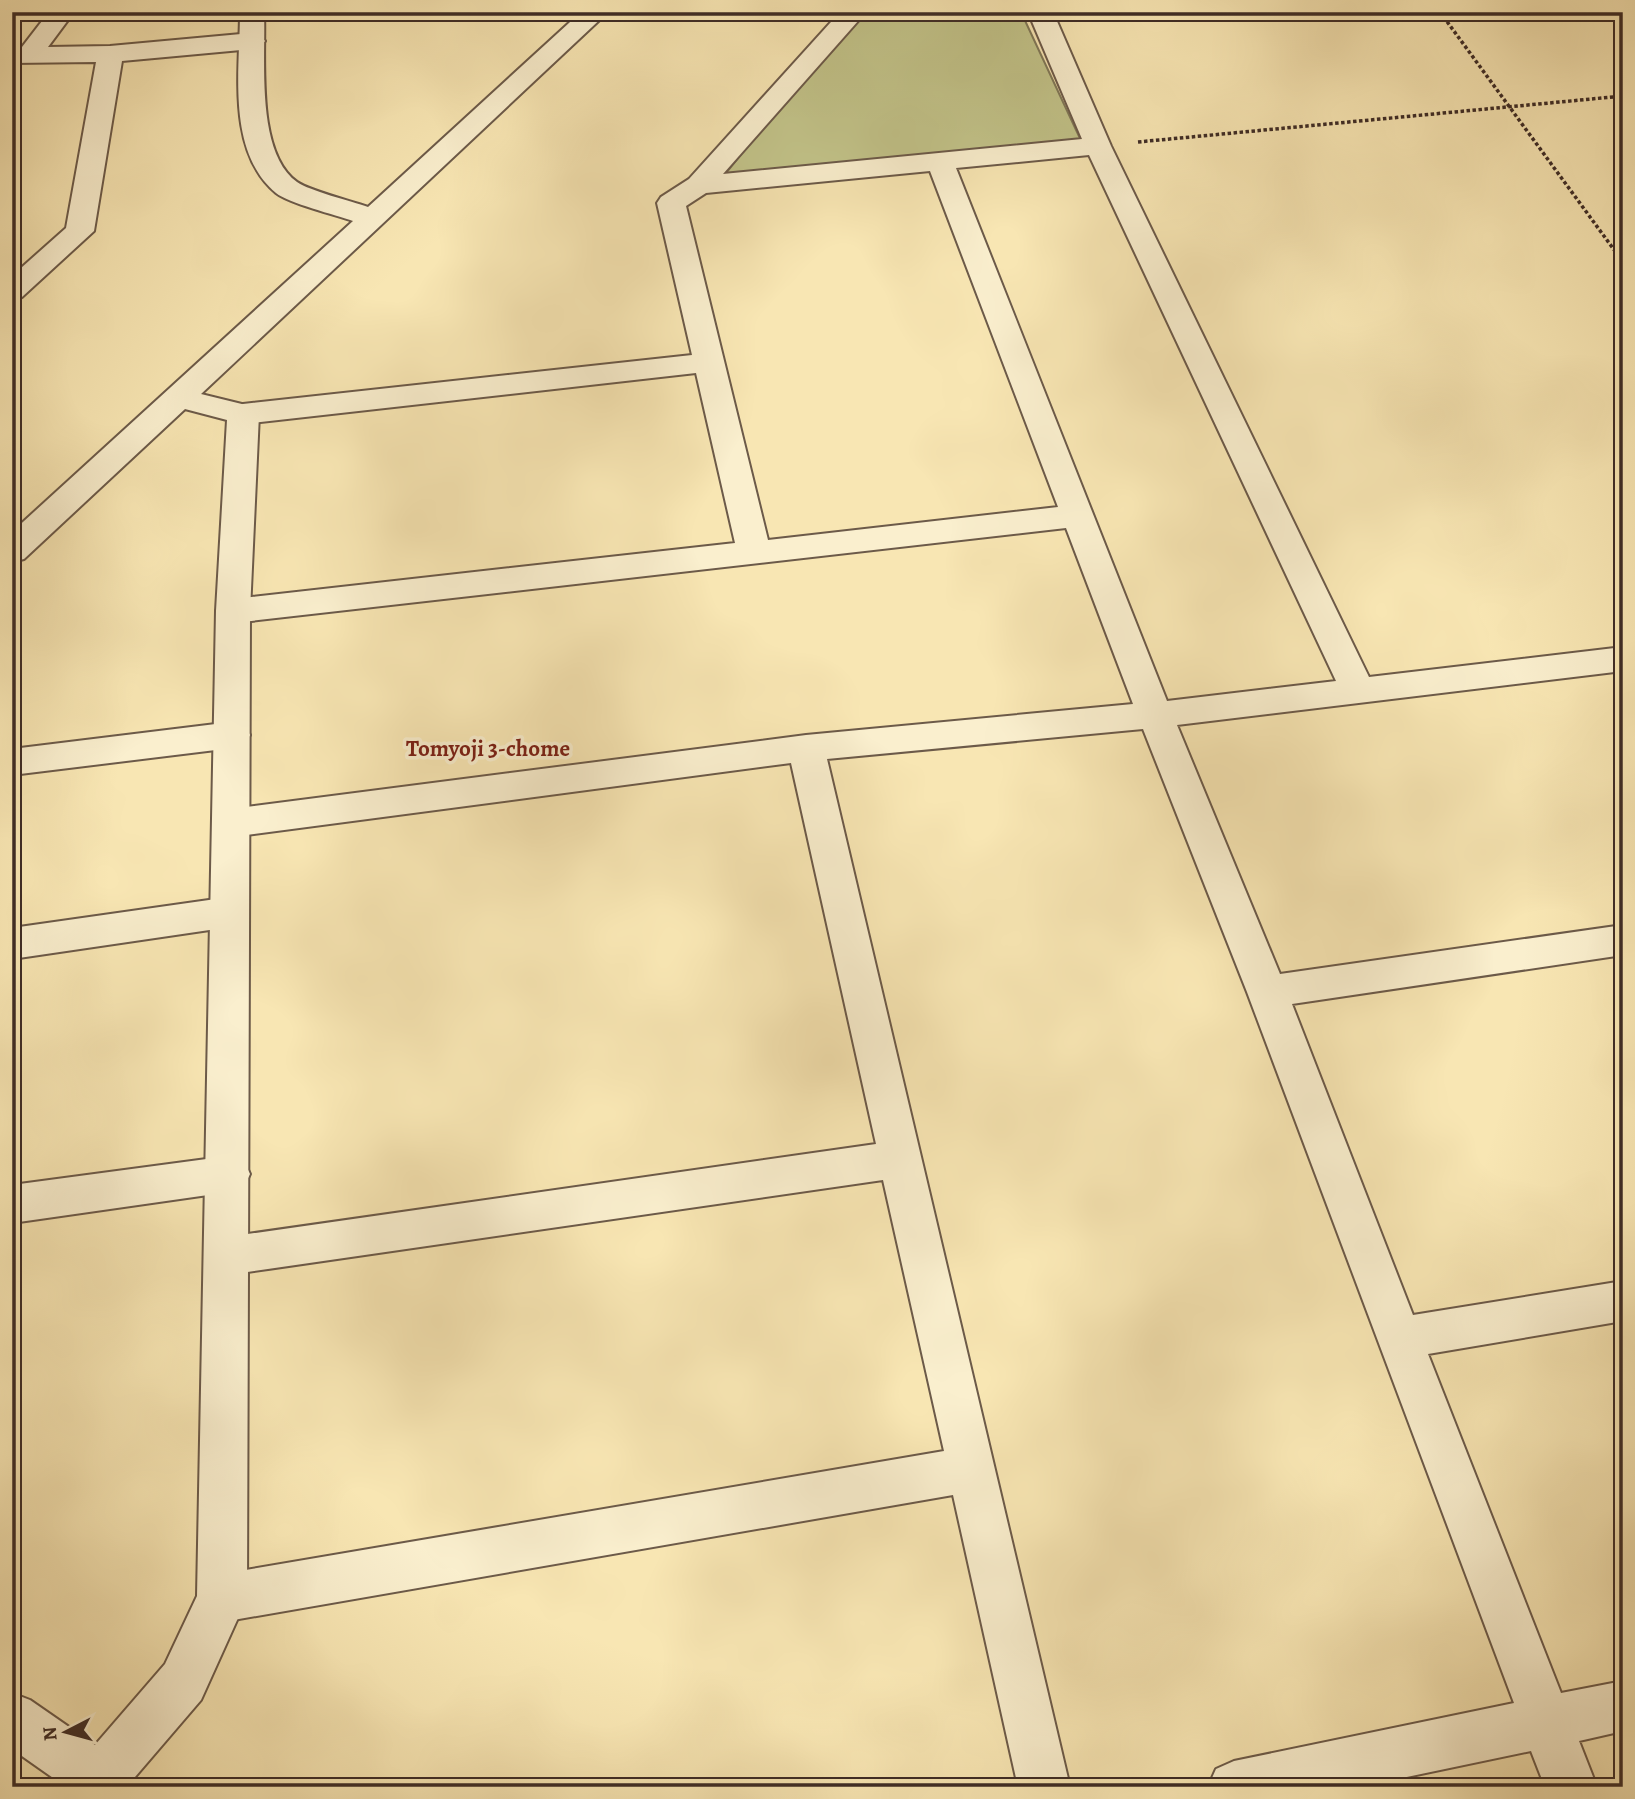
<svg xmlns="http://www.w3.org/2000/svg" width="1635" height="1799" font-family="Alegreya,serif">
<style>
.green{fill:#c2c389;stroke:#807858;stroke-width:2}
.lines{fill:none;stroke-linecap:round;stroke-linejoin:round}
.minor-casing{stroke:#6c5a49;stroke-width:4}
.tertiary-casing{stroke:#6c5a49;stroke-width:4}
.path{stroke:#3e2c26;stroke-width:3.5;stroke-dasharray:3.5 2.5;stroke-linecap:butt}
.minor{fill:#faefce;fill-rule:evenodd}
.tertiary{fill:#faefce;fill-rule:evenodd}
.labels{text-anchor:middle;stroke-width:7;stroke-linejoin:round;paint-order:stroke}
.neighbourhood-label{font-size:23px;font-weight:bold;fill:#7a1f14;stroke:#faefce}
</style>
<rect width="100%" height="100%" fill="#f8e6b3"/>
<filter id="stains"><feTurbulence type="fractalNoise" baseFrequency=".00286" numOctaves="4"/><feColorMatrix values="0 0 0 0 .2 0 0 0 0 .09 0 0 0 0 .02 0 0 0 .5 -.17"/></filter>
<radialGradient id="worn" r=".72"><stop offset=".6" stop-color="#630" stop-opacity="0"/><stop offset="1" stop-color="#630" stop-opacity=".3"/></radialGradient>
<polygon class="green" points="855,12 1021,12 1084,147 718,183"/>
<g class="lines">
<defs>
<g id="minor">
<polygon points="49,12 74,12 48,47 110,46 252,33 261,36 265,41 261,46 252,49 122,61 94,231 22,297 12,300 12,276 66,228 96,62 12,63 12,47 22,47"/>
<path d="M840,12H866L723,174L1082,139L1028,12H1053L1111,146L1369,677L1623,647V671L1177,725L1280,974L1623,925V955L1292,1004L1413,1315L1623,1281V1321L1428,1354L1561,1693L1623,1681V1731L1579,1741L1597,1787H1545L1531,1751L1359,1787H1208L1216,1769L1234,1761L1514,1703L1247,992L1143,729L827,759L1070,1787H1018L953,1495L222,1622L205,1615L197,1598L205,1581L222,1574L944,1451L883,1180L227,1275L211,1270L205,1256L211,1242L227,1237L876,1144L791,763L231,837L218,833L212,823L218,813L231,809L806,735L1133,704L1066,528L233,623L221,619L216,611L221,603L233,599L735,543L696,373L243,424L232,421L227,414L232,407L243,404L692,355L657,203L661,197L689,179ZM1089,155L1336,681L1167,701L956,168ZM930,171L1058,507L768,540L686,206L706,193Z"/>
<polygon points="232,722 245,726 250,735 245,744 232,748 12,775 12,749"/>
<polygon points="230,897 244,901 249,912 244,923 230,927 12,959 12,928"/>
<polygon points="229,1156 244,1161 250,1174 244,1187 229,1192 12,1223 12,1185"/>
</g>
<path id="tertiary" d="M240,12H264C266,58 255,152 297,182C310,191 351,201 368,207L581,12H608L201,394L254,407L259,414L250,611L247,1598L201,1700L129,1784L130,1787H66L12,1749V1693L30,1700L95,1745L165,1664L197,1596L216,611L227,420L185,409L24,559L12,562V532L353,221C336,215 288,203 276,193C226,151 240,70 240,12Z"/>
</defs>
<use href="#minor" class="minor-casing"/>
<use href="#tertiary" class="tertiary-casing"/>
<g class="path">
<polyline points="1440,12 1623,262"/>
<polyline points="1138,142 1623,96"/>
</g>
<use href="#minor" class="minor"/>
<use href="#tertiary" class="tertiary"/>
</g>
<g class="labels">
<g class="neighbourhood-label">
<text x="488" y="756">Tomyoji 3-chome</text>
</g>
</g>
<rect width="1635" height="1799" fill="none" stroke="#f8e6b3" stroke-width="42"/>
<rect x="14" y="14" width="1607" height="1771" fill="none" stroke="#3e2c26" stroke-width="3.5"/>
<rect x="21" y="21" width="1593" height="1757" fill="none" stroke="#3e2c26" stroke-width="2"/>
<g transform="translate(66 1732) rotate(264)" stroke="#faefce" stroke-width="5" paint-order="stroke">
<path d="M0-5L12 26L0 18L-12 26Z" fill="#3e2c26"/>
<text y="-10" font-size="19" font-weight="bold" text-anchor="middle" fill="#3e2c26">N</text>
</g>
<rect width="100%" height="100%" filter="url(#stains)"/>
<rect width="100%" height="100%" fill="url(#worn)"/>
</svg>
